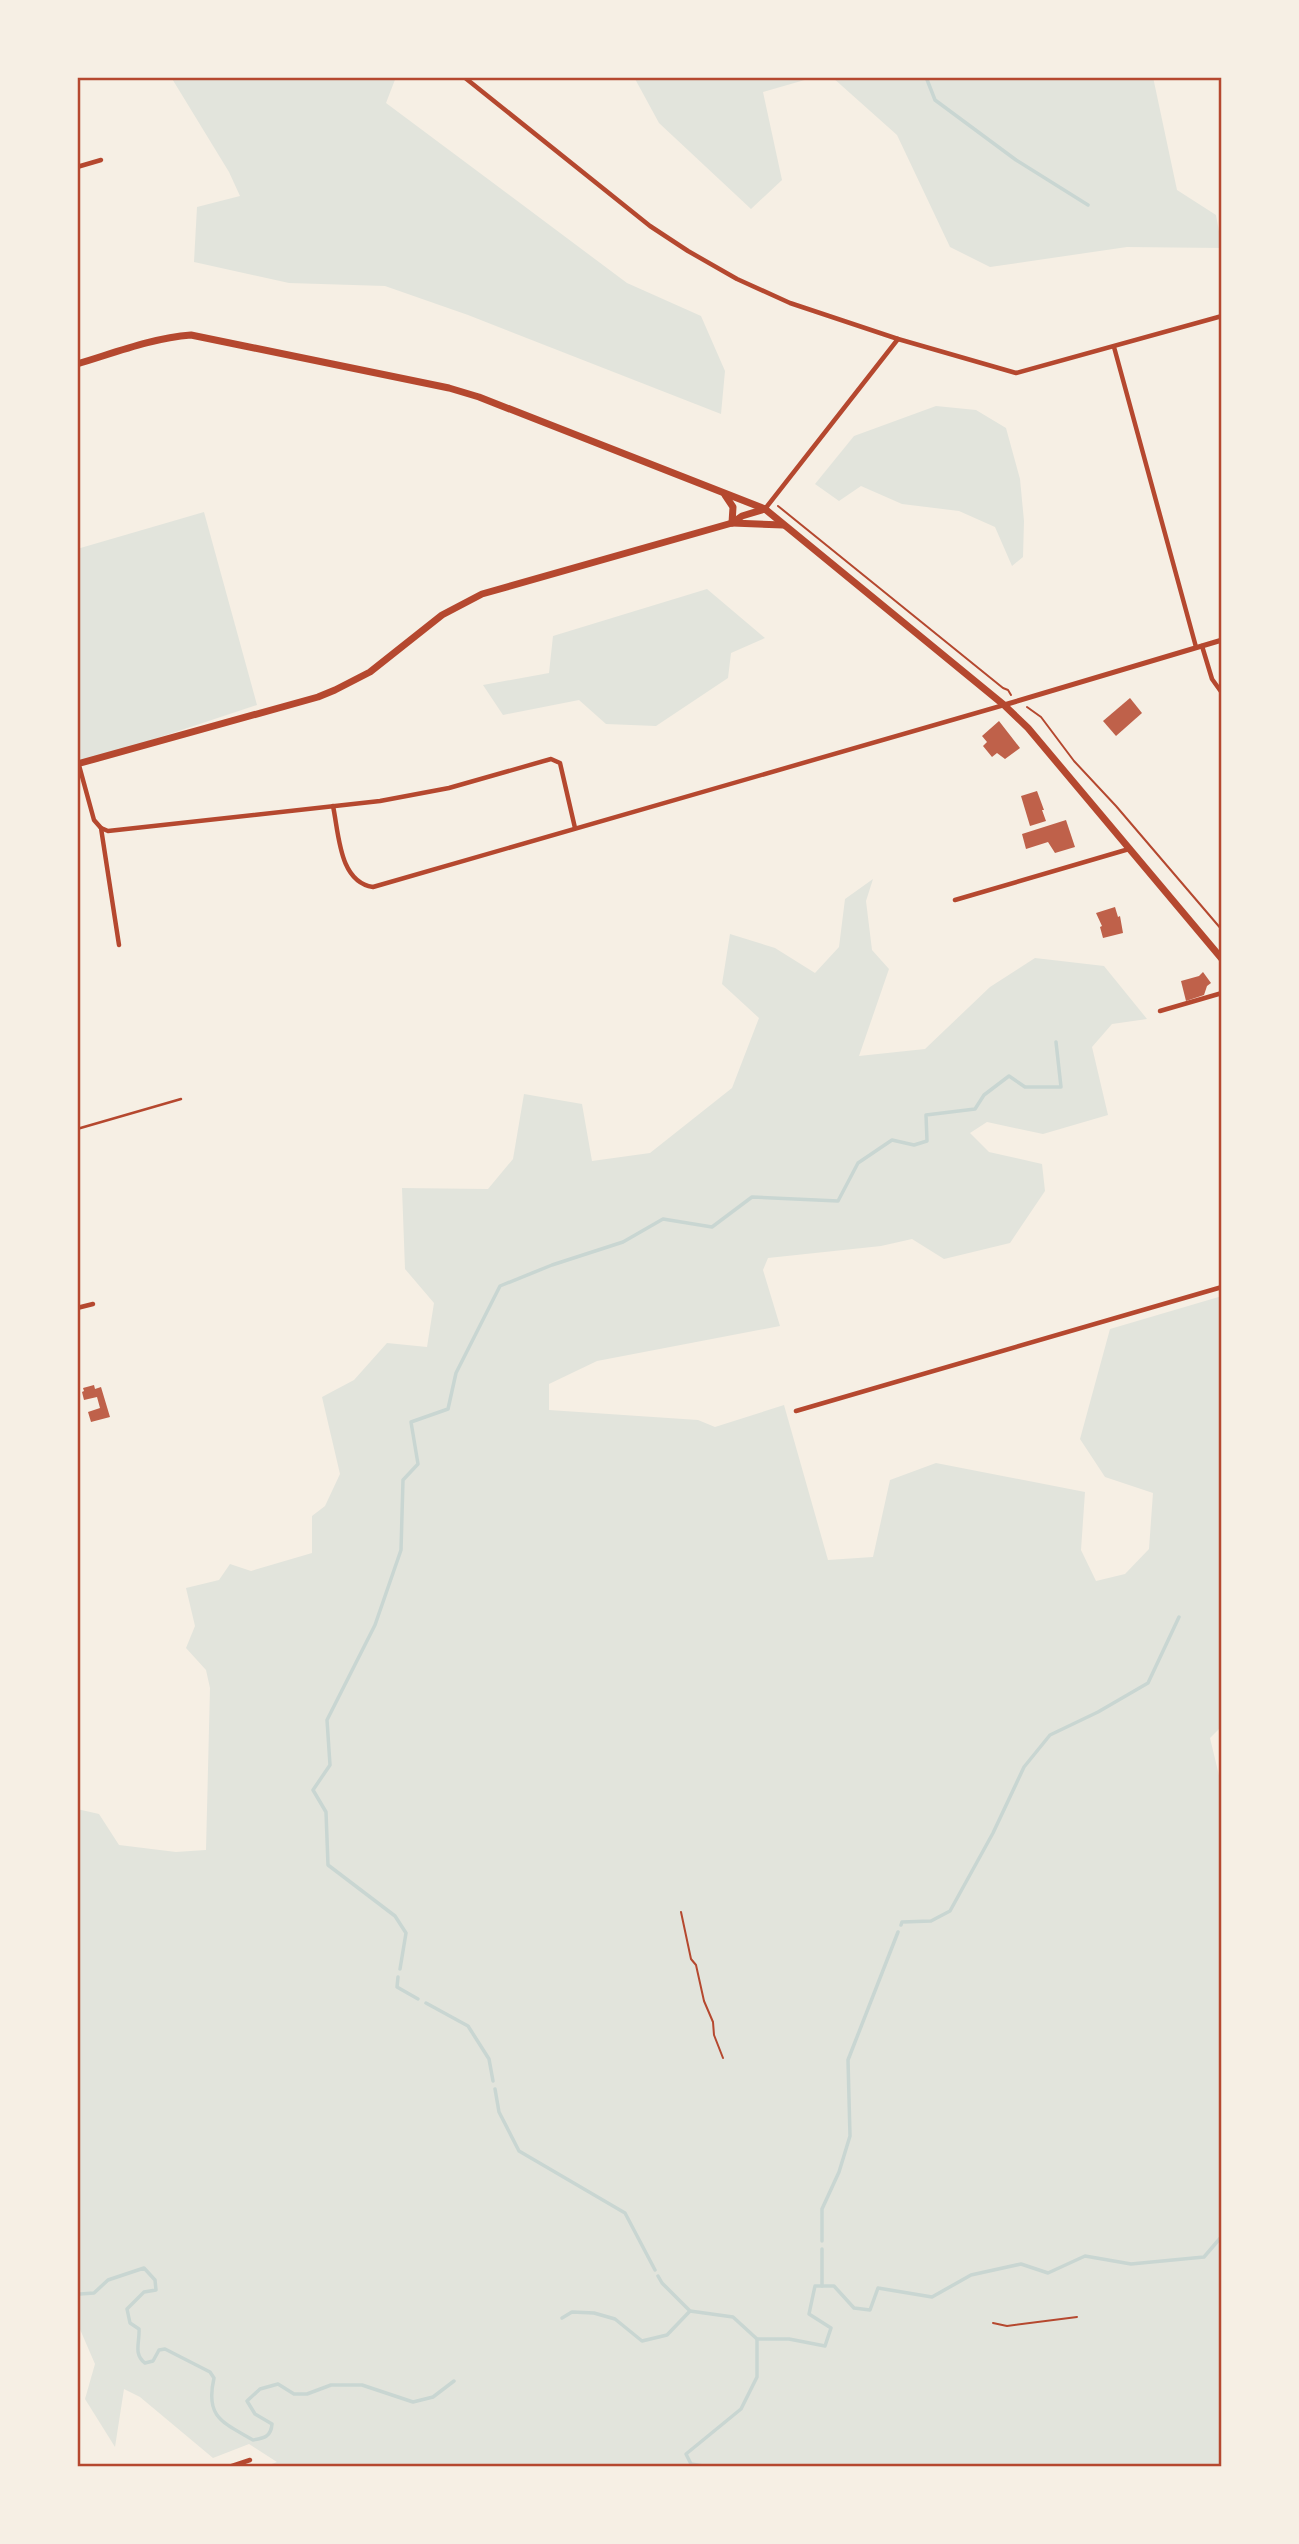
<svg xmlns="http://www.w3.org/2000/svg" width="1299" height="2544" font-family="Cabin,sans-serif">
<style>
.green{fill:#e2e4dc}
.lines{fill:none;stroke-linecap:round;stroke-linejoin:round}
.stream{stroke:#c9d6d2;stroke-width:3.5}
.building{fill:#bf614a}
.path{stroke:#b5482f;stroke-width:2}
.service{stroke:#b5482f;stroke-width:2.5}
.minor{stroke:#b5482f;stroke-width:4.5}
.tertiary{stroke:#b5482f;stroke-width:5}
.primary{stroke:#b5482f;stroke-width:7}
.neatline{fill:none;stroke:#b5482f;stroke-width:2.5}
</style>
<rect width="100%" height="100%" fill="#f6efe4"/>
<g class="green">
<polygon points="171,77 396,77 386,103 627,283 701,316 725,371 721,414 468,315 385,286 289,283 194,262 197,207 240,196 229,172"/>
<polygon points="634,77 815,77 763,92 782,180 751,209 659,123"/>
<polygon points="832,77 1153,77 1177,190 1216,215 1222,248 1127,247 990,267 950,247 897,135"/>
<polygon points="936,406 976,410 1006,428 1020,479 1024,521 1023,557 1012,566 995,527 959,511 902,504 861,486 839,501 815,484 854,436"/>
<polygon points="204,512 257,705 79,764 77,549"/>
<polygon points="707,589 765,638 731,653 728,678 656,726 606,724 579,700 503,715 483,685 549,673 553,636"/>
<polygon points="873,879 866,901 872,950 889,969 859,1056 925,1049 990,987 1035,958 1104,966 1147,1019 1112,1024 1092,1047 1108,1115 1043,1134 987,1122 970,1133 989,1152 1042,1164 1045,1191 1010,1243 944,1259 912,1239 881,1246 768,1258 763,1270 780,1326 597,1361 549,1384 549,1410 698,1420 715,1427 784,1405 828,1560 873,1557 890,1480 936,1463 1085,1492 1081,1550 1096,1581 1125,1574 1149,1549 1153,1493 1105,1477 1080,1439 1110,1329 1222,1296 1222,1726 1210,1738 1222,1788 1222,2467 284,2467 269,2465 277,2462 249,2444 213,2458 140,2397 124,2389 115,2447 85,2399 95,2364 79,2327 77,2306 77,1809 99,1814 119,1845 176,1852 206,1850 210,1688 206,1670 186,1648 195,1626 186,1588 219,1580 230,1564 251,1571 312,1553 312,1516 325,1506 340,1474 322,1397 354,1380 387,1343 427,1347 434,1303 405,1269 402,1188 488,1189 513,1159 524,1094 582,1104 592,1161 650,1153 732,1088 759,1018 722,984 730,934 775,948 815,973 839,947 845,899"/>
</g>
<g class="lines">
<g class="stream">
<polyline points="926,77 935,100 1016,160 1088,205"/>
<polyline points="901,1925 902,1922 931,1921 950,1911 993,1833 1024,1767 1050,1735 1098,1712 1148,1683 1179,1617"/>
<polyline points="400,1969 406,1933 395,1916 328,1865 326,1812 313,1790 330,1765 327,1720 375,1625 401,1550 403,1480 418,1464 411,1422 448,1409 456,1373 500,1286 552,1265 623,1242 663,1219 712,1227 752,1197 838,1201 858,1163 892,1140 914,1145 927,1141 926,1115 975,1109 984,1095 1009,1076 1025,1087 1061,1087 1056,1042"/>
<polyline points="398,1977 397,1987 418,1999"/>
<polyline points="426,2003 468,2026 489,2059 493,2081"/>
<polyline points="495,2089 499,2112 519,2151 625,2213 655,2270"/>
<polyline points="822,2241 822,2209 839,2172 850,2136 848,2060 898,1932"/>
<polyline points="658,2276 662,2283 690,2311"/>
<polyline points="822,2286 822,2249"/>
<path d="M77,2292L80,2294L94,2293L108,2280L144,2268L155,2280L156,2290L144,2292L127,2309L130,2323L139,2329C140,2342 133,2354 145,2363L153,2361L159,2350L165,2349L210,2372L214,2378C205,2417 222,2422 253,2440C264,2438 271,2437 272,2424L255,2414L247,2401L260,2389L278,2384L294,2394H307L331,2385H362L413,2402L433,2397L454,2381"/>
<polyline points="562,2318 572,2312 594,2313 615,2319 642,2341 667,2335 690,2311 733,2317 757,2339 757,2377 741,2409 686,2454 691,2464 710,2467"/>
<polyline points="757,2339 789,2339 825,2346 831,2328 809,2314 815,2286 834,2286 854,2308 870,2310 878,2288 932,2297 971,2275 1021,2264 1048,2273 1085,2256 1131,2264 1204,2257 1222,2236"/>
</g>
</g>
<g class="building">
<polygon points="1130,698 1142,713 1116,736 1103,721"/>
<polygon points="999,721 1020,748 1005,759 997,753 992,757 983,746 987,742 982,736"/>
<polygon points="1037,791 1044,810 1042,810 1046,821 1030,826 1021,796"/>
<polygon points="1066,820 1075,847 1055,853 1048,842 1026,849 1022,834"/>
<polygon points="1115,907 1118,917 1120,916 1123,933 1103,938 1100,927 1102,926 1096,913"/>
<polygon points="1203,972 1211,983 1207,986 1204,995 1186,1001 1181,981 1199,976"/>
<polygon points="94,1385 95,1389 101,1387 110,1417 91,1422 88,1412 100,1408 97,1397 84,1400 82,1392 84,1391 83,1388"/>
</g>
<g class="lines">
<g class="path">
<polyline points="778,506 1003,688 1008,690 1011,695"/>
<polyline points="1027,707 1041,717 1074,761 1116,806 1222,930"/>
<polyline points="681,1912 691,1959 696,1965 704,2001 713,2022 714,2035 723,2058"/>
<polyline points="993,2323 1007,2326 1077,2317"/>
</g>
<polyline class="service" points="77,1129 181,1099"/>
<g class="minor">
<polyline points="464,77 650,226 688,251 737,279 790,303 898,339 1016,373 1222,316"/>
<polyline points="77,167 101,160"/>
<polyline points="1114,347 1196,647"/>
<polyline points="765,509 898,339"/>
<polyline points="1202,646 1212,679 1222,693"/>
<polyline points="77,758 94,820 101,828 119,945"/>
<path d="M333,806C339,834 339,882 373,887L1004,705"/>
<polyline points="101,828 108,831 380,801 449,788 551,759 560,763 575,828"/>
<polyline points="955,900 1129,849"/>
<polyline points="1160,1011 1222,993"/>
<polyline points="77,1308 93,1304"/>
<polyline points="796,1411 1222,1287"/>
<polyline points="229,2467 250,2460"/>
</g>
<polyline class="tertiary" points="1004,705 1222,640"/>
<g class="primary">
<path d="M77,364C114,353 152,338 191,335L449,388L479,397L765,509L1004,705L1028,728L1222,959"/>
<polyline points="725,495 733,507 732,523"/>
<polyline points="732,523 783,525"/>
<polyline points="77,764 318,697 335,690 370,672 442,615 482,594 732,523 742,516 765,509"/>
</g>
</g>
<rect width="1299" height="2544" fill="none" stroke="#f6efe4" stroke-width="158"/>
<rect x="79" y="79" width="1141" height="2386" class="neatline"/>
</svg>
